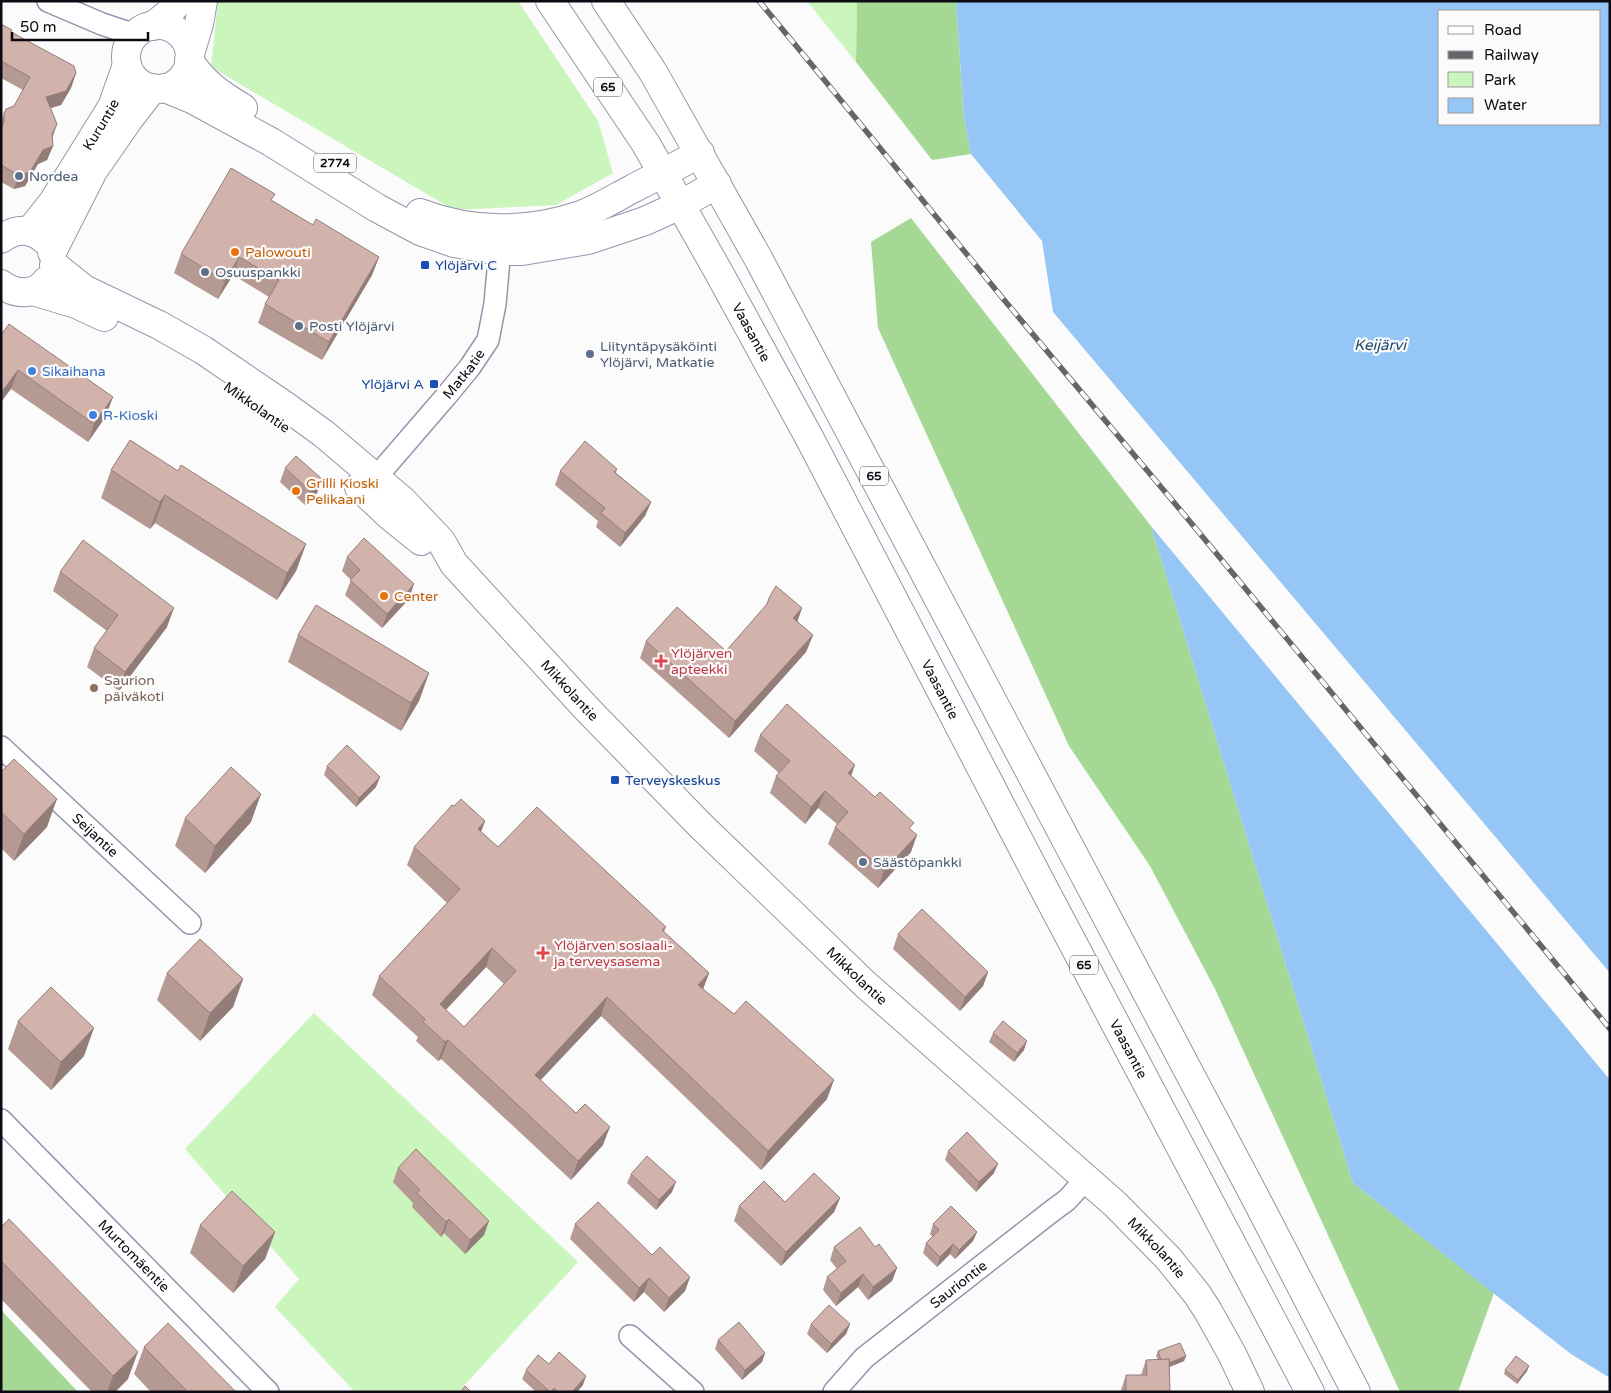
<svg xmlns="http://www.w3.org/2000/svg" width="1611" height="1393" font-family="'Varela Round',sans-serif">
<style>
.green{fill:#caf5bc}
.forest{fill:#a6d895}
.water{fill:#95c6f5;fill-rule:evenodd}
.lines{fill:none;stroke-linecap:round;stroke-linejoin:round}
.minor-casing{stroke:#9893ad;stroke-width:24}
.major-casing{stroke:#9893ad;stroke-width:30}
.highway-casing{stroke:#9893ad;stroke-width:30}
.minor{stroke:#fff;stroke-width:21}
.major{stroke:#fff;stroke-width:28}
.highway{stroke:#fff;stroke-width:28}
.rail-casing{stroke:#66656b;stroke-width:5.5}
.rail{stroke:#fbfbfb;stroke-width:4;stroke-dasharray:11;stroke-linecap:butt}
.wall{fill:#b59a94;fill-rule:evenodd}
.shaded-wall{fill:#937d78}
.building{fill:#d2b3ac;stroke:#937d78;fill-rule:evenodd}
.service-dot{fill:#5c6f8a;stroke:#fbfbfb;stroke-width:2}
.food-dot{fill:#e8710a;stroke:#fbfbfb;stroke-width:2}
.transit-dot{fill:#1a4fb4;stroke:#fbfbfb;stroke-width:2}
.shop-dot{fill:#3f7fe0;stroke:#fbfbfb;stroke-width:2}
.health-dot{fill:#e0444e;stroke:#fbfbfb;stroke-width:2}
.education-dot{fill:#8d6e63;stroke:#fbfbfb;stroke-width:2}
.labels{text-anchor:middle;stroke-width:4.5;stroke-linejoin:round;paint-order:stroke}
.shield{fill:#fbfbfb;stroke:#545259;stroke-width:1}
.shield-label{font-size:12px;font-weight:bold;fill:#0c0a13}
.street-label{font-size:14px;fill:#0c0a13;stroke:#fbfbfb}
.service-label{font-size:14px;fill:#4e5e75;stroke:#fbfbfb;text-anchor:start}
.food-label{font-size:14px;fill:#c56008;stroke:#fbfbfb;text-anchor:start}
.transit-label{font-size:14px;fill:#164399;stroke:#fbfbfb;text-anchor:start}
.shop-label{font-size:14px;fill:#366cbe;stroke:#fbfbfb;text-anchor:start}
.health-label{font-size:14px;fill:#be3a42;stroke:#fbfbfb;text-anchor:start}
.education-label{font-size:14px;fill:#785e54;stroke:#fbfbfb;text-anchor:start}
.water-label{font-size:15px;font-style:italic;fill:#1b476d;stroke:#fbfbfb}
</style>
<rect width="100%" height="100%" fill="#fbfbfb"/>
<g class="green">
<polygon points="218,1 518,1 598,121 613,173 556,205 454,210 211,67"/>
<polygon points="807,1 857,1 856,62"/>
<polygon points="314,1013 578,1262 458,1392 355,1392 275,1307 299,1279 185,1149"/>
</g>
<g class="forest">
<polygon points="857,1 956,1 964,118 971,154 932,160 856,62"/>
<polygon points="911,218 1151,526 1353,1183 1494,1293 1458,1392 1400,1392 1215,989 1150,866 1069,746 878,328 871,242"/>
<polygon points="1,1310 78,1392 1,1392"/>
</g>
<g class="water">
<path d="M956,1H1610V973L1053,312L1042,241L971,154L964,118ZM1440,11H1600V124H1440Z"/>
<polygon points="1151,526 1610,1080 1610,1378 1571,1354 1353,1183"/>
</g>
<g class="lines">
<defs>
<g id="minor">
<polyline points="48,1 102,24 135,35"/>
<path id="s1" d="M366,489L447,395L470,367L488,340L495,304L501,237"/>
<path id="s2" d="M1,747L190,923"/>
<path id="s3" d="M1,1120L268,1392"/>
<polyline points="630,1336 693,1392"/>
<path id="s4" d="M834,1392L864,1358L1052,1211L1067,1200L1086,1179"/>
</g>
<g id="major">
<circle cx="158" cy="57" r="32"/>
<polyline points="153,26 168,14 179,1"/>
<polyline points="190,54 199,24 203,1"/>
<path id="s5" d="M30,231L53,202L112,107L127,65"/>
<path d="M1,239C16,228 31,228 45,240"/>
<polyline points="52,252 93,171 129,119 153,88"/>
<path id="s6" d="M54,265L84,289L159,325L203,350L284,405L324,434L403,501L441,541L454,564L587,709L700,825L866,985L1116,1205L1168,1258L1197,1294L1208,1311L1232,1354L1250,1392"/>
<path d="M1,284C15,295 35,296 46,281"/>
<polyline points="33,291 76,304 104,317"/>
<polyline points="359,487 390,516 421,541"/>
</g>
<g id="highway">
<path id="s7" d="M550,1L646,144L718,271L810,439L1040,881L1310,1392"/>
<polyline points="606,1 653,72 758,258 1255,1197 1356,1392"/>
<path d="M189,60C202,82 221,95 243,108"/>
<polyline points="165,88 192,99 271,142 377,208 420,231 454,243 499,251 522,251 588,240 645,221 680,205 717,184"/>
<path d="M420,213C472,233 528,233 581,215C599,208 615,198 632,189C655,177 677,166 700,153"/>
</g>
</defs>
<use href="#minor" class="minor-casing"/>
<use href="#major" class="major-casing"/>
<use href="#highway" class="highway-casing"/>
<use href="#minor" class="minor"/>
<use href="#major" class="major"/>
<use href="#highway" class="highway"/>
<defs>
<polyline id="rail" points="759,1 826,82 1005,301 1187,518 1610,1029"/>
</defs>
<use href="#rail" class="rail-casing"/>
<use href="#rail" class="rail"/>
</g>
<g class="wall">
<polygon points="1,24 12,32 76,73 71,88 61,105 51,108 53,146 47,160 38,164 25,186 14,189 1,182 1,121 6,109 14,106 23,90 1,78"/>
<polygon points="272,201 313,225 379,257 372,275 322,360 258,323 265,304 269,297 233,275 218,299 174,273 181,254"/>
<polygon points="1,335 106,416 88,442 11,389"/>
<polygon points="285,468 322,479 317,493 305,505 280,482"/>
<polygon points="617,469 616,473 651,502 645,516 620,547 596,527 598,521 555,485 560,471"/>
<polygon points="111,470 178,471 306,544 296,571 277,600 155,523 150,529 101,498"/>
<polygon points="347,557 409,599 382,628 345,595 351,580 342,571"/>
<polygon points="60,572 167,627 119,691 87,667 94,648 107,631 53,591"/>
<polygon points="770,596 802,608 797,622 813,635 806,652 729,738 640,658 646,641 726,651 766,606"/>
<polygon points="298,635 429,673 419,701 401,731 288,662"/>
<polygon points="760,735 851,776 911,830 911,852 878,888 828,844 835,827 837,824 818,808 805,824 770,793 776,776 779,773 754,751"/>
<polygon points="327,766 376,787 356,807 324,775"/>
<polygon points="1,772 47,827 14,861 1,848"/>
<polygon points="185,818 251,822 205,873 175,846"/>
<path d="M485,821L481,832L498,847L666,927L664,932L709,973L703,989L827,1099L761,1170L601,1016L541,1080L603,1145L571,1180L441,1059L438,1061L416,1041L418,1037L372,995L379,976L447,903L407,865L414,847ZM486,967L504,984L464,1027L446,1010Z"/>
<polygon points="898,934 988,972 983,986 960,1011 893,949"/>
<polygon points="167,973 243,979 233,1007 200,1041 157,1000"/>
<polygon points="18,1021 84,1056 51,1090 8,1049"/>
<polygon points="993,1033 1024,1050 1014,1062 989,1042"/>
<polygon points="948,1151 994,1173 976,1192 945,1160"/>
<polygon points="398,1168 484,1235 465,1254 444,1233 441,1237 412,1207 413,1203 393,1182"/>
<polygon points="631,1174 672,1192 656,1210 627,1183"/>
<polygon points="840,1198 834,1212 781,1266 734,1221 739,1206"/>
<polygon points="575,1224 652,1255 690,1277 685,1291 664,1312 644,1292 634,1302 570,1239"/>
<polygon points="933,1224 977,1232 973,1241 955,1259 950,1254 937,1267 923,1253 926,1243 933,1237 930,1234"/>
<polygon points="200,1225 275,1232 265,1259 233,1293 190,1253"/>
<polygon points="1,1227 128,1379 115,1392 92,1392 1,1299"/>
<polygon points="834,1247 875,1247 897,1268 892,1281 868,1300 858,1287 836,1306 823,1290 827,1277 837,1269 830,1260"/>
<polygon points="811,1324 850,1324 846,1334 827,1353 807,1334"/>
<polygon points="718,1340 765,1353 762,1362 742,1380 715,1349"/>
<polygon points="144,1347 236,1392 151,1392 134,1374"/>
<polygon points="1158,1351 1186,1356 1184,1361 1169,1367 1170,1392 1121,1392 1121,1390 1126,1375 1141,1375 1146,1360 1158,1360 1156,1356"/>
<polygon points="549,1364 583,1385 577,1392 536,1392 522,1379 526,1370"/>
<polygon points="1529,1366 1527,1371 1517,1384 1504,1374 1505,1370"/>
</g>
<g class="shaded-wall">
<polygon points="76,73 71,88 61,105 41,111 46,97"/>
<polygon points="57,124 52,139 53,146 47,160 38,164 25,186 14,189 19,175 52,134"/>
<polygon points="239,257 233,275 218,299 225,281"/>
<polygon points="379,257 372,275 322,360 329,342"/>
<polygon points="18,370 11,389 1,402 1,393"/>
<polygon points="113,397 106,416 88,442 94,424"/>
<polygon points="322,479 317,493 305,505 310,491"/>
<polygon points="165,495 155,523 150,529 160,502"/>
<polygon points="651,502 645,516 620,547 625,533"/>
<polygon points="306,544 296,571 277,600 287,573"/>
<polygon points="414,584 409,599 382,628 387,614"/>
<polygon points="174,608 167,627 119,691 125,672"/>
<polygon points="802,608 796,625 793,618"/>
<polygon points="813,635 806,652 729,738 735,721"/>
<polygon points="429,673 419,701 401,731 411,703"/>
<polygon points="855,765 849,782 848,773"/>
<polygon points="380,777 376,787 356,807 359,798"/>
<polygon points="825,791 818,808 805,824 811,807"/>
<polygon points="261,794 251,822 205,873 215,846"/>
<polygon points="57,799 47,827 14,861 24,834"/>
<polygon points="485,821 478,840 478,829"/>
<polygon points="917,835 911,852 878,888 884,871"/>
<polygon points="492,948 486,967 433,1023 440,1004"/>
<polygon points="988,972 983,986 960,1011 965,997"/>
<polygon points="709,973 702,992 698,985"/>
<polygon points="243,979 233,1007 200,1041 210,1013"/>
<polygon points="607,997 601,1016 528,1093 535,1075"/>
<polygon points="94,1028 84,1056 51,1090 61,1062"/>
<polygon points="448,1040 441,1059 438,1061 445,1042"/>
<polygon points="1027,1041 1024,1050 1014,1062 1017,1053"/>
<polygon points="834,1080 827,1099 761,1170 768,1151"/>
<polygon points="610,1127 603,1145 571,1180 578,1161"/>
<polygon points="998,1164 994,1173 976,1192 979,1182"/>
<polygon points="676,1182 672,1192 656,1210 659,1200"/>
<polygon points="840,1198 834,1212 781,1266 786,1252"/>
<polygon points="449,1219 444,1233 441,1237 446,1222"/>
<polygon points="489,1221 484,1235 465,1254 470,1240"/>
<polygon points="275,1232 265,1259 233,1293 243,1266"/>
<polygon points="977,1232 973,1241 955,1259 959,1250"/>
<polygon points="953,1244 950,1254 937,1267 940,1257"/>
<polygon points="897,1268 892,1281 868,1300 873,1287"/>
<polygon points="863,1274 858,1287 836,1306 841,1293"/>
<polygon points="690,1277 685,1291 664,1312 669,1298"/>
<polygon points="649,1278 644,1292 634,1302 639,1288"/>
<polygon points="850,1324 846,1334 827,1353 831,1344"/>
<polygon points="138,1352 128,1379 115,1392 107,1392 113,1376"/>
<polygon points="765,1353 762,1362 742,1380 745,1370"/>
<polygon points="1186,1356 1184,1361 1162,1370 1164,1365"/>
<polygon points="1529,1366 1527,1371 1517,1384 1518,1380"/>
<polygon points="586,1376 583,1385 577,1392 572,1392"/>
</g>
<g class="building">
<polygon points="1,24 12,30 11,32 74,66 76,73 66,91 46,97 57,124 52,134 53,146 43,150 30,172 19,175 1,165 1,128 4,122 4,113 6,109 14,106 30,77 1,61"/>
<polygon points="231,168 275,194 271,200 313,225 316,219 379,257 329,342 265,304 279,280 239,257 225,281 181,254"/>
<polygon points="9,324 113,397 94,424 18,370 1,393 1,335"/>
<polygon points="130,440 178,471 181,465 306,544 287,573 165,495 160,502 111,470"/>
<polygon points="585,441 617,469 614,472 651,502 625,533 601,513 605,508 560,471"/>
<polygon points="296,456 322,479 310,491 285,468"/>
<polygon points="364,538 414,584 387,614 350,580 360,570 347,557"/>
<polygon points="83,540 174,608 125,672 94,648 118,615 60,572"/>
<polygon points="776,586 802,608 793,618 813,635 735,721 646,641 677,607 726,651 767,604 770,596"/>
<polygon points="316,605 429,673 411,703 298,635"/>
<polygon points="787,704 855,765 848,773 875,797 880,792 914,823 909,828 917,835 884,871 835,827 848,812 825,791 811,807 776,776 790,761 760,735"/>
<polygon points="347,745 380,777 359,798 327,766"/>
<polygon points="14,759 57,799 24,834 1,812 1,772"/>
<polygon points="231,767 261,794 215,846 185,818"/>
<path d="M461,799L485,821L478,829L498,847L537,807L666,927L662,930L709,973L698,985L734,1014L746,1001L834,1080L768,1151L607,997L535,1075L576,1113L585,1104L610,1127L578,1161L448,1040L445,1042L423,1022L425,1019L379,976L460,889L414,847L452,805L454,806ZM492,948L516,971L464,1027L440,1004Z"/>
<polygon points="922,909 988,972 965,997 898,934"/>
<polygon points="200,939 243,979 210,1013 167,973"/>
<polygon points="51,987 94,1028 61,1062 18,1021"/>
<polygon points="1003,1021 1027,1041 1017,1053 993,1033"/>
<polygon points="967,1132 998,1164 979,1182 948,1151"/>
<polygon points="416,1149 489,1221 470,1240 449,1219 446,1222 417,1193 420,1190 398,1168"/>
<polygon points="647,1156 676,1182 659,1200 631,1174"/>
<polygon points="814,1173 840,1198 786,1252 739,1206 764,1181 785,1202"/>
<polygon points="232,1191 275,1232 243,1266 200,1225"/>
<polygon points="598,1202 652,1255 660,1247 690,1277 669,1298 649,1278 639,1288 575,1224"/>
<polygon points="951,1206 977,1232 959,1250 953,1244 940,1257 926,1243 939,1230 933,1224"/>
<polygon points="9,1219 138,1352 113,1376 1,1261 1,1227"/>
<polygon points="860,1227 875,1247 879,1244 897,1268 873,1287 863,1274 841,1293 827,1277 846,1261 834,1247"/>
<polygon points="829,1305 850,1324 831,1344 811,1324"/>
<polygon points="739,1322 765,1353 745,1370 718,1340"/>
<polygon points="168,1323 236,1392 188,1392 144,1347"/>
<polygon points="1180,1343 1186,1356 1169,1363 1169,1359 1161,1360 1158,1351"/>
<polygon points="559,1352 586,1376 572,1392 558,1392 554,1388 551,1392 550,1392 526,1370 538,1355 549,1364"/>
<polygon points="1516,1356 1529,1366 1518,1380 1505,1370"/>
<polygon points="1169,1359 1170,1392 1126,1392 1126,1375 1147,1375 1146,1360"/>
<polygon points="465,1386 471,1392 460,1392"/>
</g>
<g class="service-dot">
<circle cx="19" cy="176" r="5"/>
<circle cx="205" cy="272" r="5"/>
<circle cx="299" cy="326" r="5"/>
<circle cx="590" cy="354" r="5"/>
<circle cx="863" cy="862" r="5"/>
</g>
<g class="food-dot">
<circle cx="235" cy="252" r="5"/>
<circle cx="296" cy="491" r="5"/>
<circle cx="384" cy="596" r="5"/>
</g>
<g class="transit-dot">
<rect x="420" y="260" width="10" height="10" rx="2.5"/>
<rect x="429" y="379" width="10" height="10" rx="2.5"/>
<rect x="610" y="775" width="10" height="10" rx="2.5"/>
</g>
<g class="shop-dot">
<circle cx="32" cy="371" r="5"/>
<circle cx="93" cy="415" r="5"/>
</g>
<g class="health-dot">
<path d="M658.5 653.5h5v5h5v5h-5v5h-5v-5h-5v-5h5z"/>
<path d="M540.5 945.5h5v5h5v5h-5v5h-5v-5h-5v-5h5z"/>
</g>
<circle class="education-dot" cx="94" cy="688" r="5"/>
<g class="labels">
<g class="shield">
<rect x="594" y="77.5" width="28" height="19" rx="4"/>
<rect x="314" y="153.5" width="42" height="19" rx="4"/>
<rect x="860" y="466.5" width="28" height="19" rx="4"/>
<rect x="1070" y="955.5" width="28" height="19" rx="4"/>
</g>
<g class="shield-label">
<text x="608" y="91">65</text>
<text x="335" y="167">2774</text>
<text x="874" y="480">65</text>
<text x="1084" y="969">65</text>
</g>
<g class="street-label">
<text dy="5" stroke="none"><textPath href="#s5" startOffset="128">Kuruntie</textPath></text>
<text dy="5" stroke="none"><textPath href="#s7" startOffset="388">Vaasantie</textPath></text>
<text dy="5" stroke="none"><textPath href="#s1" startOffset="151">Matkatie</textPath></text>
<text transform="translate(257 407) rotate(35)" y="5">Mikkolantie</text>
<text dy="5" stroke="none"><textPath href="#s7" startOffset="792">Vaasantie</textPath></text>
<text dy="5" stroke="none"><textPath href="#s6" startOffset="676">Mikkolantie</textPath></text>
<text dy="5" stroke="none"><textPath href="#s2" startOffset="129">Seijantie</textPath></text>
<text dy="5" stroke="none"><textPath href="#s6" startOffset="1081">Mikkolantie</textPath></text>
<text dy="5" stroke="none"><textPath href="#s7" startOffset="1198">Vaasantie</textPath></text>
<text dy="5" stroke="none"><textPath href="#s6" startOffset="1486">Mikkolantie</textPath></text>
<text dy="5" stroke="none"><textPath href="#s3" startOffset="190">Murtomäentie</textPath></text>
<text dy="5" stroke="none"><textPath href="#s4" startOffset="165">Sauriontie</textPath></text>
</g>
<g class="service-label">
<text x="29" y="181">Nordea</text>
<text x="215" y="277">Osuuspankki</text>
<text x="309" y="331">Posti Ylöjärvi</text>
<text x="600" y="351">Liityntäpysäköinti<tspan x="600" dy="16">Ylöjärvi, Matkatie</tspan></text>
<text x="873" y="867">Säästöpankki</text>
</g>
<g class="food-label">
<text x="245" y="257">Palowouti</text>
<text x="306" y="488">Grilli Kioski<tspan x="306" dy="16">Pelikaani</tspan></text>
<text x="394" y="601">Center</text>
</g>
<g class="transit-label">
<text x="435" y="270">Ylöjärvi C</text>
<text x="424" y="389" text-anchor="end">Ylöjärvi A</text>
<text x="625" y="785">Terveyskeskus</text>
</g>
<g class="shop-label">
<text x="42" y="376">Sikaihana</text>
<text x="103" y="420">R-Kioski</text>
</g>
<g class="health-label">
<text x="671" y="658">Ylöjärven<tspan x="671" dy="16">apteekki</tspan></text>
<text x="554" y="950">Ylöjärven sosiaali-<tspan x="554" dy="16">ja terveysasema</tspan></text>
</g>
<g class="education-label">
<text x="104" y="685">Saurion<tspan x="104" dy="16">päiväkoti</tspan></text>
</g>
<g class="water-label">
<text x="1380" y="350">Keijärvi</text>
</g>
</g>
<rect width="1611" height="1393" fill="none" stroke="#0c0a13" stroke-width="5"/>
<rect x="1438" y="10" width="162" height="115" fill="#fbfbfb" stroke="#9b9b9e"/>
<rect x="1448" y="26" width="25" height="8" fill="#ffffff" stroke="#9b9b9e"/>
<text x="1484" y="35" font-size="15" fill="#0c0a13">Road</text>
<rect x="1448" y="51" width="25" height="8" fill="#66656b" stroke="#9b9b9e"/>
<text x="1484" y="60" font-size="15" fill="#0c0a13">Railway</text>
<rect x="1448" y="72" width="25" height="15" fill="#caf5bc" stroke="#9b9b9e"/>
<text x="1484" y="85" font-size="15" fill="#0c0a13">Park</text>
<rect x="1448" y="98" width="25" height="15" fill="#95c6f5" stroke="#9b9b9e"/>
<text x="1484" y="110" font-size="15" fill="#0c0a13">Water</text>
<path d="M12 32v8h136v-8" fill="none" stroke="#0c0a13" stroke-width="2.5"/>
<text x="20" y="32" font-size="15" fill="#0c0a13" stroke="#fbfbfb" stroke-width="4" paint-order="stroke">50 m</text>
</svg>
